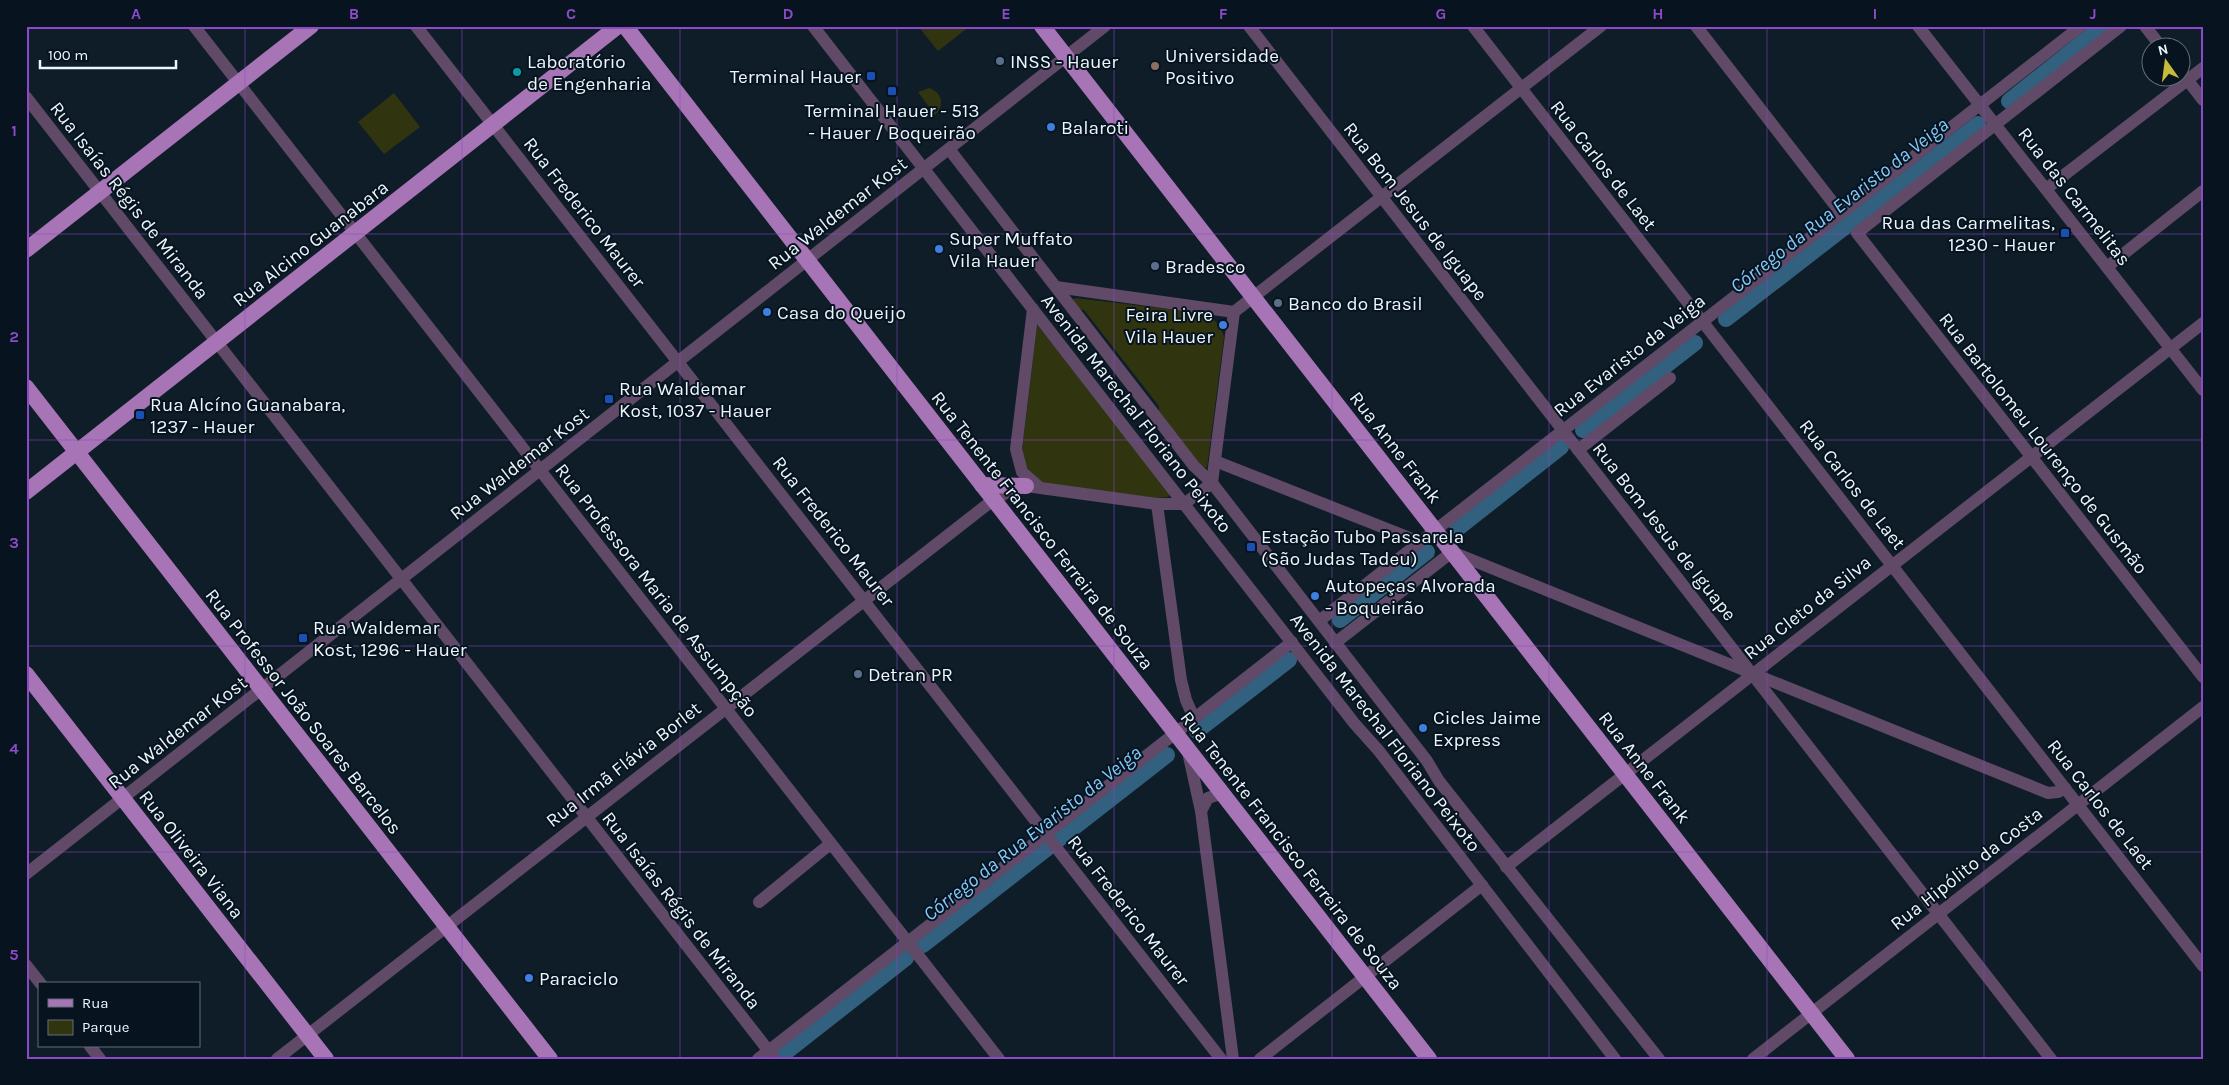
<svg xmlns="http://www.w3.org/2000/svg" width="2229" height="1085" font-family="Karla,sans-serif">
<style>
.green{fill:#30350f}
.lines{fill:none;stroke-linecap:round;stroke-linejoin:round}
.river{stroke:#32607f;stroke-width:16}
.minor{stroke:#614968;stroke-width:12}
.major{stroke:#a774b5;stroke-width:16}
.grid{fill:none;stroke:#8c4ac8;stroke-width:1;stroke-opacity:0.55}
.service-dot{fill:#5c6f8a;stroke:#07141f;stroke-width:2}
.education-dot{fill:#8d6e63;stroke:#07141f;stroke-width:2}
.culture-dot{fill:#0f9aa8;stroke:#07141f;stroke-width:2}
.transit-dot{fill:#1a4fb4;stroke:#07141f;stroke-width:2}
.shop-dot{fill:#3f7fe0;stroke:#07141f;stroke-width:2}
.labels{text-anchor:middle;stroke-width:4;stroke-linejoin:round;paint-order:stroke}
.poi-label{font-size:19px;fill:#ecf6fe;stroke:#07141f;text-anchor:start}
.street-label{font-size:19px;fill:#ecf6fe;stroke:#07141f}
.water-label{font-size:20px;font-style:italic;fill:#82cafc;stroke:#07141f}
.neatline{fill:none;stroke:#8c4ac8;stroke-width:2}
.grid-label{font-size:16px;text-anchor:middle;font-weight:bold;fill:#8c4ac8}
</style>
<rect width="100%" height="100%" fill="#0f1d29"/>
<g class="green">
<polygon points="918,26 970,26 938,51"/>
<path d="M929,88C942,92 945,105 935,115L918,92Z"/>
<polygon points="394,93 420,127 384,154 358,122"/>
<path d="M1075,298L1202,313C1214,318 1221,325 1224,337L1207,468L1202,467L1159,412V406L1084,310L1078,309L1072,300Z"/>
<polygon points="1038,326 1170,494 1168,497 1157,498 1038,483 1021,459 1037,327"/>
</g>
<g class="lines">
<g class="river">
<polyline points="2009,101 2103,26"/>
<polyline points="1726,319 1978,124"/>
<polyline points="1583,430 1695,343"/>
<polyline points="1457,529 1561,447"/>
<polyline points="1340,620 1427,552"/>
<polyline points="1197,731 1289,660"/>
<polyline points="923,945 1167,755"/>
<polyline points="781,1056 906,958"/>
</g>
<g class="minor">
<polyline points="194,26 999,1059"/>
<polyline points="416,26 1221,1059"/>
<polyline points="813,26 1354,723 1379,751 1615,1059"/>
<polyline points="1249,26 2051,1059"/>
<polyline points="1473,26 2203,966"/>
<polyline points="1696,26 1841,213"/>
<polyline points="1918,26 2203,390"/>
<polyline points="2121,26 1857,233 2203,677"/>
<polyline points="2145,26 2162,48"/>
<polyline points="2182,73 2203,100"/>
<polyline points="26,97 775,1059"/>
<polyline points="949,149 1194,466 1212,483 1427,761 1439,781 1659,1059"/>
<polyline points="2046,189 2203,68"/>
<polyline points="2107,267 2203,191"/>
<polyline points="1056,287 1234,312"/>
<polyline points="1033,309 1016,449 1022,472 1039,487"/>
<polyline points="1234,312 1601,26"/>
<polyline points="1578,450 1670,378"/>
<polyline points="1215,461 1420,542"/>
<polyline points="1157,504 1181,680 1186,700 1194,718"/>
<polyline points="1319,621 2081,26"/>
<polyline points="1335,643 1452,552 2048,793 2058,792 2065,788"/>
<polyline points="1188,752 1201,811 1233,1059"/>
<polyline points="1201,811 1208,798 1222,793"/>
<polyline points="1506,867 2203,323"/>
<polyline points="26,874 1105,26"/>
<polyline points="759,902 830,844"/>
<polyline points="26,965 41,984"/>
<polyline points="90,1046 100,1059"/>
<polyline points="277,1059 993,500 1008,492 1026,486 1157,504 1184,504 1212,483 1234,312"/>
<polyline points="758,1059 1292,642"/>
<polyline points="1260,1059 1482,885"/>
<polyline points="1753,1059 2203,707"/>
</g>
<g class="major">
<polyline points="625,26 1429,1059"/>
<polyline points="1042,26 1847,1059"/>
<polyline points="26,250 311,26"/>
<polyline points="26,387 550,1059"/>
<polyline points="982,485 1026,486"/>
<polyline points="26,492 618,26"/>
<polyline points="26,674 326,1059"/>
</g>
</g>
<path class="grid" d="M245,26V1059M462,26V1059M680,26V1059M897,26V1059M1114,26V1059M1332,26V1059M1549,26V1059M1767,26V1059M1984,26V1059M26,234H2203M26,440H2203M26,646H2203M26,852H2203"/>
<g class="service-dot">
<circle cx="1000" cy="61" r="5"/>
<circle cx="1155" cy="266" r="5"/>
<circle cx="1278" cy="303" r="5"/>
<circle cx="858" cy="674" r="5"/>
</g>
<circle class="education-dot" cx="1155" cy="66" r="5"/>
<circle class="culture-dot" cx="517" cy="72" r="5"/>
<g class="transit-dot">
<rect x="866" y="71" width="10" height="10" rx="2.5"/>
<rect x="887" y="86" width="10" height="10" rx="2.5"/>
<rect x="2060" y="228" width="10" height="10" rx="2.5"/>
<rect x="604" y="394" width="10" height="10" rx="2.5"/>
<rect x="135" y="410" width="10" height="10" rx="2.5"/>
<rect x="1246" y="542" width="10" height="10" rx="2.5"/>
<rect x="298" y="633" width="10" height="10" rx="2.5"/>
</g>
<g class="shop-dot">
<circle cx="1051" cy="127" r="5"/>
<circle cx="939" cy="249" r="5"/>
<circle cx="767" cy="312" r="5"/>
<circle cx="1223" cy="325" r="5"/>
<circle cx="1315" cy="596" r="5"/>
<circle cx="1423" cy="728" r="5"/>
<circle cx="529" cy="978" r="5"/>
</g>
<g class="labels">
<g class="poi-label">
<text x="1165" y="62">Universidade<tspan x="1165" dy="22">Positivo</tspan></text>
<text x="527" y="68">Laboratório<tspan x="527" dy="22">de Engenharia</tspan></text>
<text x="1010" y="68">INSS - Hauer</text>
<text x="861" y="83" text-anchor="end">Terminal Hauer</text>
<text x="892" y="117" text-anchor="middle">Terminal Hauer - 513<tspan x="892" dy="22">- Hauer / Boqueirão</tspan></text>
<text x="1061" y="134">Balaroti</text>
<text x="2055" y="229" text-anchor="end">Rua das Carmelitas,<tspan x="2055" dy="22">1230 - Hauer</tspan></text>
<text x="949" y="245">Super Muffato<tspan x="949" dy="22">Vila Hauer</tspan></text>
<text x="1165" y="273">Bradesco</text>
<text x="1288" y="310">Banco do Brasil</text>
<text x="777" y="319">Casa do Queijo</text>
<text x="1213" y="321" text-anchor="end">Feira Livre<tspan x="1213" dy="22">Vila Hauer</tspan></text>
<text x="619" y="395">Rua Waldemar<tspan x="619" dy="22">Kost, 1037 - Hauer</tspan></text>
<text x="150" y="411">Rua Alcíno Guanabara,<tspan x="150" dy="22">1237 - Hauer</tspan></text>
<text x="1261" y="543">Estação Tubo Passarela<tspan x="1261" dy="22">(São Judas Tadeu)</tspan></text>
<text x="1325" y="592">Autopeças Alvorada<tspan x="1325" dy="22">- Boqueirão</tspan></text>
<text x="313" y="634">Rua Waldemar<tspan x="313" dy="22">Kost, 1296 - Hauer</tspan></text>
<text x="868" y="681">Detran PR</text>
<text x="1433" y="724">Cicles Jaime<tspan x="1433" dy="22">Express</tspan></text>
<text x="539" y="985">Paraciclo</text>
</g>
<g class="street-label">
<text transform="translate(1604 165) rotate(52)" y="7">Rua Carlos de Laet</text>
<text transform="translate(2075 196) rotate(52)" y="7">Rua das Carmelitas</text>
<text transform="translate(130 200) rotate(52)" y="7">Rua Isaías Régis de Miranda</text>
<text transform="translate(1416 211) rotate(52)" y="7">Rua Bom Jesus de Iguape</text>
<text transform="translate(585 212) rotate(52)" y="7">Rua Frederico Maurer</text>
<text transform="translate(837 213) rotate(-38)" y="7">Rua Waldemar Kost</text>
<text transform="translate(310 243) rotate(-38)" y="7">Rua Alcino Guanabara</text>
<text transform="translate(1629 355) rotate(-38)" y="7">Rua Evaristo da Veiga</text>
<text transform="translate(1137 413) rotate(52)" y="7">Avenida Marechal Floriano Peixoto</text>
<text transform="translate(2044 443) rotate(52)" y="7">Rua Bartolomeu Lourenço de Gusmão</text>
<text transform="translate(1396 447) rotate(52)" y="7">Rua Anne Frank</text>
<text transform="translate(519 463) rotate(-38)" y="7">Rua Waldemar Kost</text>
<text transform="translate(1853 484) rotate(52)" y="7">Rua Carlos de Laet</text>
<text transform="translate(1043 530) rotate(52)" y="7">Rua Tenente Francisco Ferreira de Souza</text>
<text transform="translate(834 531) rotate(52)" y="7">Rua Frederico Maurer</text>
<text transform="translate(1665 531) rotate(52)" y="7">Rua Bom Jesus de Iguape</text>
<text transform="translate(657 590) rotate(52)" y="7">Rua Professora Maria de Assumpção</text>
<text transform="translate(1807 607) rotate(-38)" y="7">Rua Cleto da Silva</text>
<text transform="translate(304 711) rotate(52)" y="7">Rua Professor João Soares Barcelos</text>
<text transform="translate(177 732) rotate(-38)" y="7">Rua Waldemar Kost</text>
<text transform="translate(1386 732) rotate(52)" y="7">Avenida Marechal Floriano Peixoto</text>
<text transform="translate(623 764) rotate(-38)" y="7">Rua Irmã Flávia Borlet</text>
<text transform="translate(1645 767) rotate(52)" y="7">Rua Anne Frank</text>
<text transform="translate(2101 804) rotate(52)" y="7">Rua Carlos de Laet</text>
<text transform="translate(1292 850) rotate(52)" y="7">Rua Tenente Francisco Ferreira de Souza</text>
<text transform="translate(192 854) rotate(52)" y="7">Rua Oliveira Viana</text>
<text transform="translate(1966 868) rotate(-38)" y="7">Rua Hipólito da Costa</text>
<text transform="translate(682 910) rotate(52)" y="7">Rua Isaías Régis de Miranda</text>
<text transform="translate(1129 910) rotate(52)" y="7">Rua Frederico Maurer</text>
</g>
<g class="water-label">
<text transform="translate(1839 205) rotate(-38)" y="7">Córrego da Rua Evaristo da Veiga</text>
<text transform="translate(1032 833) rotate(-38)" y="7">Córrego da Rua Evaristo da Veiga</text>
</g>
</g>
<rect width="2229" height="1085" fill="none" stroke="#07141f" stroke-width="55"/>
<rect x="38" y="982" width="162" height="65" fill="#07141f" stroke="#636e78"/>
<rect x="48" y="999" width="25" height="8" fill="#a774b5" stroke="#636e78"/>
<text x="82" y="1008" font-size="15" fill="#ecf6fe">Rua</text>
<rect x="48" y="1020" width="25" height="15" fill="#30350f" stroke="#636e78"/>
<text x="82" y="1032" font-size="15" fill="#ecf6fe">Parque</text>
<g transform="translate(2166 62) rotate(346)"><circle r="24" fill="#07141f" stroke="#636e78"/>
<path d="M0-4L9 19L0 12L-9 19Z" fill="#c7bb3b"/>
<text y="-8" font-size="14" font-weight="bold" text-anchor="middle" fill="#ecf6fe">N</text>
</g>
<path d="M40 60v8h136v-8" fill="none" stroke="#ecf6fe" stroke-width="2.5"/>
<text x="48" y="60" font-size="15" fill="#ecf6fe" stroke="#07141f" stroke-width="4" paint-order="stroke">100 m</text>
<rect x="28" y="28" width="2174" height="1030" class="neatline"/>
<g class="grid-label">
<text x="136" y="19">A</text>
<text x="354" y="19">B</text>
<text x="571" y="19">C</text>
<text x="788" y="19">D</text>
<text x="1006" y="19">E</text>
<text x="1223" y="19">F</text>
<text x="1441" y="19">G</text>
<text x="1658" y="19">H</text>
<text x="1875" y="19">I</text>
<text x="2093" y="19">J</text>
<text x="14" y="136">1</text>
<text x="14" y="342">2</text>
<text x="14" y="548">3</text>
<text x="14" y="754">4</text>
<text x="14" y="960">5</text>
</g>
</svg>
